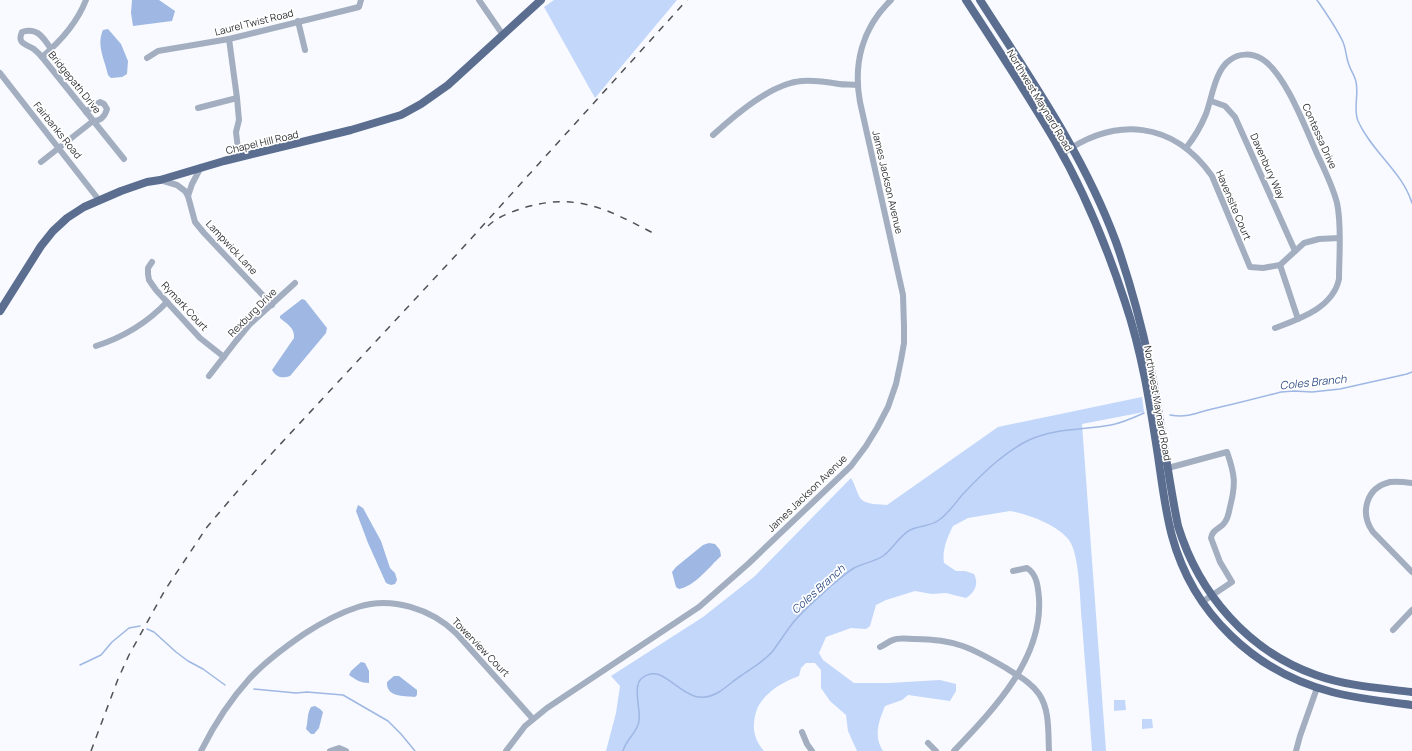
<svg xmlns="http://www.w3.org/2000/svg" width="1412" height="751" font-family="Manrope,sans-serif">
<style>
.green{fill:#c3d7fb}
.water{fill:#9eb7e3}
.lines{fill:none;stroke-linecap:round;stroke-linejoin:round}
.stream{stroke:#9eb7e3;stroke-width:1.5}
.minor{stroke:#a3aec1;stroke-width:6}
.major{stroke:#5b6e90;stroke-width:8}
.rail{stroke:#515255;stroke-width:1.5;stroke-dasharray:7 7;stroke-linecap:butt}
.labels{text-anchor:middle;stroke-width:3.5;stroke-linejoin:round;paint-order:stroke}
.street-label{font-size:10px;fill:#303134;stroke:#fff}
.water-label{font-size:11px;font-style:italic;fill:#345289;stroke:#fff}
</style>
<rect width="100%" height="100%" fill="#f8faff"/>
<g class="green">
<polygon points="554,0 677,0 595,98 544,7"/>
<path d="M1142,397L1144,412L1082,424L1106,751H1092C1089,708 1085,666 1082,623C1080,604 1080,555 1069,540C1058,525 1028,514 1010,511L968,518L953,526C947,538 942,550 944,563L956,571H965L974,574C979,584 975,592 966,598L946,593L932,594L915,591L886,600L876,605L870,626L866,629L851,628L826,637L819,653L823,660L854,683H889L940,680L956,684V691L950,701L908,695L902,700L885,706C879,721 873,736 883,751H857L848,731L846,715L830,701L821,688V670L815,663H806L801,668L799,676C785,681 769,690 761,702C756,709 755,715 754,723C753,734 757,743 764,751H606L616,713L620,686L611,676L703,617L755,576L851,478C855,484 857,494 861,499C866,505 880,504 887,505L998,427Z"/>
<polygon points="1114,700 1125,700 1126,710 1114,711"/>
<polygon points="1142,719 1152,719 1153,728 1142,729"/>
</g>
<g class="water">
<polygon points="132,0 159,0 175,11 172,21 133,26 131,13"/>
<path d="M108,29L121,44L128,61L127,74L122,77L111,78L108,75C105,60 96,45 103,30Z"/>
<path d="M302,299L305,300L327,328L326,333L290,376C282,379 276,377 272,370L294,338C295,328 287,324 280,318V316Z"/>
<polygon points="358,505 363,508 381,541 390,568 395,573 397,580 395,584 391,585 386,583 368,543 356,511"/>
<path d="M709,543L715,544L720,550L721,556C709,567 695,586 679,589L676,587L672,572L676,567L703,545Z"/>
<path d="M361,662L365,663L369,671V683C361,683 356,680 349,675L351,671Z"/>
<path d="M394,676H399L417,690V695L415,697C403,696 386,697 387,682Z"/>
<path d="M315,706L320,709L323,712L319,728L314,734H311L306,729C308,722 307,713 311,707Z"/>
</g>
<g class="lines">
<g class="stream">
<path d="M1317,0C1326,13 1336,27 1343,42C1346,49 1346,57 1349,65C1351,71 1355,76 1356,82C1359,95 1353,109 1358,121C1372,152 1402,171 1412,203"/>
<path d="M1170,415C1189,418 1194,413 1212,409C1235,404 1258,398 1281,392L1294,391L1312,392L1340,389L1407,374L1412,372"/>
<polyline points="147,629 154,632 176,652 188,661 203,669 225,685"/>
<polyline points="80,665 101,655 112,642 129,628 140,626"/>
<polyline points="254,689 296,693 307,692 343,695 388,721 401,734 415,751"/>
<path d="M623,751C626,739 638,732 639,721C641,709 632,686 642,678C667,658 683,714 719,692C727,687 734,680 742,675C752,668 763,662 772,652C779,643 785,633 792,624C802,611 820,596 832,585C839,579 846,573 854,568C863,563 874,562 883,556C893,549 899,536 910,530C920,525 930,527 939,520C949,513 955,503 963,494C982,474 1004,452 1029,440C1054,428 1085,430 1111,425C1122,423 1133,418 1144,413"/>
</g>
<g class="minor">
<polyline points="479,0 503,35"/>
<polyline points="298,21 305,50"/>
<polyline points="229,39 237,98 239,120 236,132 239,158"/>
<path d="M51,49C43,37 37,27 22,32C17,43 25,44 32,48C36,50 39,54 42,57L124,159"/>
<path d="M42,57C61,41 77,23 86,0"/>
<polyline points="147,58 158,51 229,39 359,7 361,0"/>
<polyline points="0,73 99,200"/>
<polyline points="1211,101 1225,106 1235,117 1295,251"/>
<polyline points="198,108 237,98"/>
<path d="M713,135C735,115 772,83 802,81C815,80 827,82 839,84C845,85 852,84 858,85"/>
<path d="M1186,148C1194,138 1201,126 1206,114C1212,98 1215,70 1230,60C1239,53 1252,53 1262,59C1286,74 1306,130 1318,156C1325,171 1333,187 1337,203C1342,225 1339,257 1339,279C1333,308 1299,319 1275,328"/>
<path d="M1062,154C1116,116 1173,121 1212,176L1250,267L1263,268L1280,265L1304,243L1319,239L1339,238"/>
<path d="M41,162L93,121C101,121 105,116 107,109L104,104L100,102L93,106L86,112"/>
<polyline points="160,180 177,185 185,191 188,196 195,222 204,233 272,305"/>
<polyline points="188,196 192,184 201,167"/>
<polyline points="152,262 148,268 148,274 149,280 156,290 200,338 224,357"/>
<polyline points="1280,265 1298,319"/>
<path d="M96,346C124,337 147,323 167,302"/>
<polyline points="209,376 236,341 249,325 295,283"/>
<path d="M1168,468L1227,452C1235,475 1236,484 1230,507C1229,512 1228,518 1225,522C1221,529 1212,529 1211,538L1220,562L1232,582L1202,602"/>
<path d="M1412,483C1405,482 1397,481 1390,482C1365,488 1360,514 1373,532L1412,572"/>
<polyline points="1393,630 1412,610"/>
<path d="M880,647C885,645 889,641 893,640C899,637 908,639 915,639C955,639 972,648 1006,668C1018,676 1031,682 1039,694C1050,710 1048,733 1049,751"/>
<polyline points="802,732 807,744 812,751"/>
<polyline points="928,743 936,751"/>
<path d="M201,751C214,725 230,700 250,678C266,661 285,647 304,634C321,623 339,613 358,607C392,596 431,609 456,633L533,719"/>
<polyline points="330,751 339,748 346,751"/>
<path d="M506,751L525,726L547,708L699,607L748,564L851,466L866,446L877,428L888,407L896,384L901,360L904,343V327L903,295L860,102C853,64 862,28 891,0"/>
<path d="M954,751C993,710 1043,659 1039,598C1038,587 1037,574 1027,568L1013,571"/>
<polyline points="1296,751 1300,736 1317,688"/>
</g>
<g class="major">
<path d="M966,0C996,46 1027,93 1055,141C1084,191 1107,247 1125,302C1142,352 1150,404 1158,456C1162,483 1165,510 1172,536C1193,614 1255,672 1332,692C1358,699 1385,701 1412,705"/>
<path d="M980,0C1030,78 1084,155 1116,242C1130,282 1141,323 1150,365C1161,418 1167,472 1178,526C1199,594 1248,651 1316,675C1346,686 1380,688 1412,692"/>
<polyline points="0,311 41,246 53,231 67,218 84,207 121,191 147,182 160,180 224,161 351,130 401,115 421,104 448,85 541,0"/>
</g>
<g class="rail">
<path d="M488,226C497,217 511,212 523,208C576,192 607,209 653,233"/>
<polyline points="91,751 118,679 129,655 165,590 207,527 247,480 458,253 687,0"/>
</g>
</g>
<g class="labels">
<g class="street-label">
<text transform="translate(254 22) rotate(-14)" y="4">Laurel Twist Road</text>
<text transform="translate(75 82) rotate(51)" y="4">Bridgepath Drive</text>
<text transform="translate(1040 100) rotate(59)" y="4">Northwest Maynard Road</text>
<text transform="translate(58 130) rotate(51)" y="4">Fairbanks Road</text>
<text transform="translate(1320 136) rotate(66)" y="4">Contessa Drive</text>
<text transform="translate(262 142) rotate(-13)" y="4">Chapel Hill Road</text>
<text transform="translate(1268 166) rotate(66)" y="4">Davenbury Way</text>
<text transform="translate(888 182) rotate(77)" y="4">James Jackson Avenue</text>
<text transform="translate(1234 205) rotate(67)" y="4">Havensite Court</text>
<text transform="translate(232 247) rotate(47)" y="4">Lampwick Lane</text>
<text transform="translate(185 306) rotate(47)" y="4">Rymark Court</text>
<text transform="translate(252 312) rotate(-45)" y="4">Rexburg Drive</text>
<text transform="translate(1158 403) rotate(80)" y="4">Northwest Maynard Road</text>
<text transform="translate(807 493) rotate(-44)" y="4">James Jackson Avenue</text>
<text transform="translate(481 647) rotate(46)" y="4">Towerview Court</text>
</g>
<g class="water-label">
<text transform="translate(1313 382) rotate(-6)" y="4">Coles Branch</text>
<text transform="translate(818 589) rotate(-42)" y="4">Coles Branch</text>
</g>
</g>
</svg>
